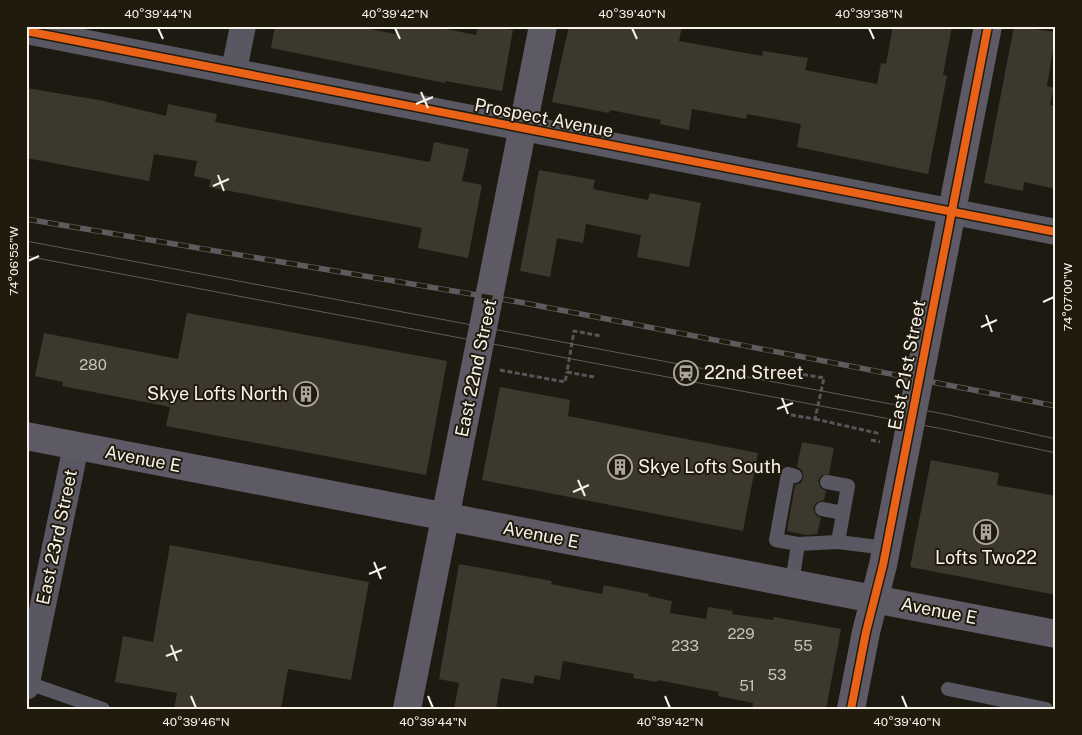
<svg xmlns="http://www.w3.org/2000/svg" width="1082" height="735" font-family="'Public Sans',sans-serif">
<style>
.building{fill:#3c382e}
.lines{fill:none;stroke-linecap:round;stroke-linejoin:round}
.path{stroke:#575559;stroke-width:3;stroke-dasharray:5 2.5;stroke-linecap:butt}
.lane{stroke:#595762;stroke-width:14}
.street{stroke:#595762;stroke-width:26}
.secondary{stroke:#5d5a65;stroke-width:28}
.tram{stroke:#5e5b5e;stroke-width:1}
.rail-casing{stroke:#5e5b5e;stroke-width:5.5}
.rail{stroke:#211b0e;stroke-width:4;stroke-dasharray:11;stroke-linecap:butt}
.cycleway-casing{stroke:#211b0e;stroke-width:11}
.cycleway{stroke:#ea6118;stroke-width:8}
.ticks{fill:none;stroke:#f7f3ea;stroke-width:2}
.labels{text-anchor:middle;stroke-width:4;stroke-linejoin:round;paint-order:stroke}
.number-label{font-size:15px;fill:#c8c4bb}
.street-label{font-size:18px;fill:#f7f3ea;stroke:#211b0e}
.poi-label{font-size:18px;fill:#f7f3ea;stroke:#211b0e;text-anchor:start}
.neatline{fill:none;stroke:#f7f3ea;stroke-width:2}
.ticks-label{font-size:12px;text-anchor:middle;fill:#f7f3ea}
</style>
<rect width="100%" height="100%" fill="#1d1a12"/>
<g class="building">
<polygon points="275,26 356,26 395,34 397,26 431,26 476,35 478,26 494,26 513,30 502,91 445,81 445,83 271,48"/>
<polygon points="569,26 682,26 679,41 762,56 763,51 808,58 805,70 877,84 881,63 886,64 893,26 952,26 943,75 947,76 928,174 797,147 801,124 747,114 746,119 692,109 689,130 660,124 661,120 610,110 609,113 552,102"/>
<polygon points="1014,26 1056,32 1047,86 1054,88 1050,105 1056,106 1056,189 1024,182 1023,191 984,183"/>
<polygon points="26,88 99,100 166,116 168,104 217,114 215,122 430,162 434,142 469,149 462,181 482,185 468,258 418,248 422,228 209,187 211,180 194,176 197,161 154,154 149,181 26,158"/>
<polygon points="539,170 595,180 593,189 648,200 650,193 701,203 689,267 637,257 641,235 586,224 583,243 557,238 550,277 520,271"/>
<polygon points="187,313 447,361 426,475 166,426 170,407 62,386 63,382 35,376 44,333 178,359"/>
<polygon points="500,387 570,400 568,416 758,453 743,531 482,480"/>
<polygon points="802,442 834,448 829,474 821,476 818,481 821,488 826,491 824,500 816,503 813,508 816,515 821,518 817,534 806,535 787,531 795,485 801,483 803,478 802,470 797,467"/>
<polygon points="931,460 999,473 997,485 1056,496 1056,595 910,567"/>
<polygon points="170,545 369,582 351,680 288,669 281,709 174,709 177,693 115,682 123,636 153,642"/>
<polygon points="459,564 552,581 551,584 602,594 604,585 649,594 648,596 672,601 670,613 706,619 708,607 733,611 732,614 773,620 774,617 841,629 826,709 752,709 753,703 718,696 719,692 658,680 657,682 633,678 634,674 563,661 560,680 535,675 533,684 501,678 496,709 454,709 459,683 439,679"/>
</g>
<g class="lines">
<g class="path">
<polyline points="500,370 565,382 567,372"/>
<polyline points="594,377 567,372 574,331 601,336"/>
<polyline points="791,415 815,419 824,378 800,374"/>
<polyline points="815,419 881,434"/>
<polyline points="871,440 880,442"/>
</g>
<g class="lane">
<polyline points="827,482 848,486 838,542"/>
<polyline points="822,509 843,513"/>
<polyline points="798,544 838,542 886,548"/>
<polyline points="792,583 798,544 776,540 788,474 795,476"/>
<polyline points="28,683 103,709"/>
<polyline points="948,689 1046,709"/>
</g>
<g class="street">
<polyline points="26,31 1056,232"/>
<polyline points="234,70 243,26"/>
<polyline points="26,687 76,446"/>
</g>
<g class="secondary">
<polyline points="26,436 1056,634"/>
<polyline points="407,709 543,26"/>
<polyline points="851,709 866,632 883,565 988,26"/>
</g>
<g class="tram">
<polyline points="26,241 944,414 1056,439"/>
<polyline points="26,256 943,429 1056,453"/>
</g>
<defs>
<polyline id="rail" points="26,219 519,302 1056,406"/>
</defs>
<use href="#rail" class="rail-casing"/>
<use href="#rail" class="rail"/>
<defs>
<g id="cycleway">
<polyline points="26,31 1056,232"/>
<polyline points="851,709 866,632 883,565 988,26"/>
</g>
</defs>
<use href="#cycleway" class="cycleway-casing"/>
<use href="#cycleway" class="cycleway"/>
</g>
<path class="ticks" d="M158,28L163,39M395,28L400,39M632,28L637,39M869,28L874,39M421,92L428,108M416,104L433,97M218,175L224,191M213,186L229,179M28,261L39,256M1043,302L1054,297M986,315L992,332M981,327L997,320M782,398L788,414M777,409L793,403M578,480L585,496M573,492L589,485M374,562L381,579M369,574L386,567M171,645L177,661M166,656L182,650M191,696L196,708M428,696L433,708M665,696L670,708M902,696L907,708"/>
<defs>
<symbol id="station-ring" viewBox="-11 -11 22 22"><circle r="9.5" fill="#211b0e" stroke="#aba79e" stroke-width="1.5"/><path d="M-3-6H3Q5-6 5-4V2Q5 4 3 4L4.5 6H3L1.5 4h-3L-3 6H-4.5L-3 4Q-5 4-5 2V-4Q-5-6-3-6ZM-3.5-4v3h7v-3ZM-3.5 1v1.5H-2V1ZM2 1v1.5H3.5V1Z" fill="#aba79e"/></symbol>
<symbol id="building-ring" viewBox="-11 -11 22 22"><circle r="9.5" fill="#211b0e" stroke="#aba79e" stroke-width="1.5"/><path d="M-4-6H4V6H1V3H-1V6H-4ZM-2.5-4.3h1.7v1.8h-1.7ZM.8-4.3h1.7v1.8H.8ZM-2.5-1h1.7V.8h-1.7ZM.8-1h1.7V.8H.8Z" fill="#aba79e"/></symbol>
</defs>
<g fill-rule="evenodd">
<use href="#station-ring" x="672" y="359" width="28" height="28"/>
<use href="#building-ring" x="292" y="380" width="28" height="28"/>
<use href="#building-ring" x="606" y="453" width="28" height="28"/>
<use href="#building-ring" x="972" y="518" width="28" height="28"/>
</g>
<g class="labels">
<g class="number-label">
<text x="93" y="370">280</text>
<text x="741" y="639">229</text>
<text x="685" y="651">233</text>
<text x="803" y="651">55</text>
<text x="777" y="680">53</text>
<text x="747" y="691">51</text>
</g>
<g class="street-label">
<text transform="translate(544 118) rotate(11)" y="6">Prospect Avenue</text>
<text transform="translate(907 365) rotate(-79)" y="6">East 21st Street</text>
<text transform="translate(476 368) rotate(-78)" y="6">East 22nd Street</text>
<text transform="translate(143 459) rotate(11)" y="6">Avenue E</text>
<text transform="translate(541 535) rotate(11)" y="6">Avenue E</text>
<text transform="translate(57 537) rotate(-78)" y="6">East 23rd Street</text>
<text transform="translate(939 611) rotate(11)" y="6">Avenue E</text>
</g>
<g class="poi-label">
<text x="704" y="379">22nd Street</text>
<text x="288" y="400" text-anchor="end">Skye Lofts North</text>
<text x="638" y="473">Skye Lofts South</text>
<text x="986" y="564" text-anchor="middle">Lofts Two22</text>
</g>
</g>
<rect width="1082" height="735" fill="none" stroke="#211b0e" stroke-width="55"/>
<rect x="28" y="28" width="1026" height="680" class="neatline"/>
<g class="ticks-label">
<text x="158" y="18">40°39'44"N</text>
<text x="395" y="18">40°39'42"N</text>
<text x="632" y="18">40°39'40"N</text>
<text x="869" y="18">40°39'38"N</text>
<text transform="translate(14 261) rotate(-90)" y="4">74°06'55"W</text>
<text transform="translate(1068 297) rotate(-90)" y="4">74°07'00"W</text>
<text x="196" y="726">40°39'46"N</text>
<text x="433" y="726">40°39'44"N</text>
<text x="670" y="726">40°39'42"N</text>
<text x="907" y="726">40°39'40"N</text>
</g>
</svg>
